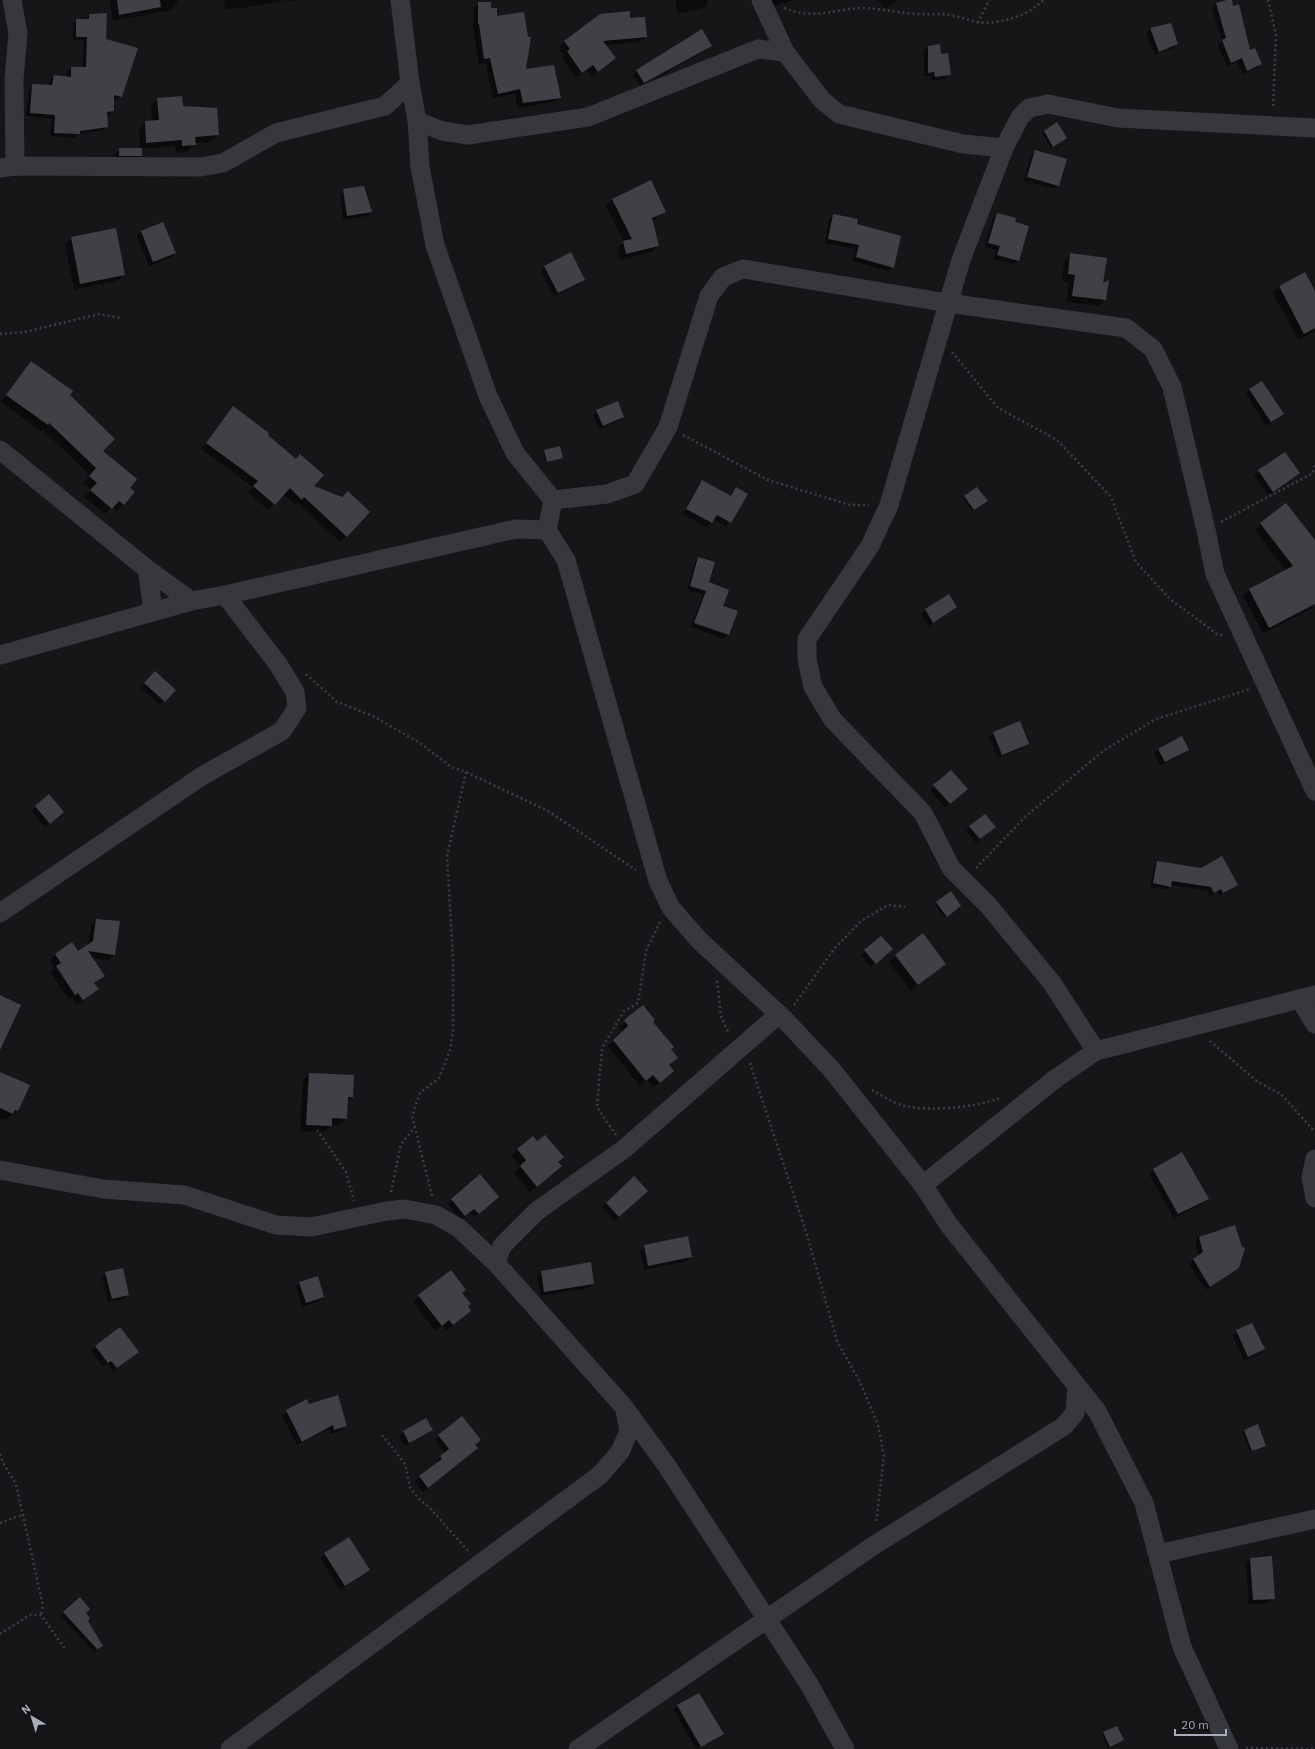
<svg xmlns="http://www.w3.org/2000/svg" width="1315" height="1749" font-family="'IBM Plex Sans',sans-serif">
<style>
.shadow{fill:#0007}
.building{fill:#404046}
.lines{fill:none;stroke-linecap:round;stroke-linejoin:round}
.path{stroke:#3d3e45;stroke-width:2.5;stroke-dasharray:2 3;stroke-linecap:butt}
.minor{stroke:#37373e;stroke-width:19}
</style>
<rect width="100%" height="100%" fill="#161618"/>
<g class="shadow">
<polygon points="110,0 177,0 177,3 171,10 113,21"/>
<polygon points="225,0 287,0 243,8 224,9"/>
<polygon points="288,0 299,0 288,2"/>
<polygon points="675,0 707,0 708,4 704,8 678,14"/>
<polygon points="769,0 796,0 771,7"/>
<polygon points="879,0 897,0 885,9"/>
<polygon points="1231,0 1249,51 1261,64 1257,68 1243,74 1237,62 1227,66 1218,45 1222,41 1212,8 1216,4"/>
<polygon points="479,3 490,9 496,17 527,38 525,70 559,97 554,102 518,108 515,94 493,98 486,63 479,64 473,29 473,8"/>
<polygon points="89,14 105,40 121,96 117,100 113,99 113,111 109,115 106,115 107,126 103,130 78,134 75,138 50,136 52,119 26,116 29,89 32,85 49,86 50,80 54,76 68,78 67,72 71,68 83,68 84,40 73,40 73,24 76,20 86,20"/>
<polygon points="600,15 629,19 646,36 640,42 605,45 614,58 592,77 587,70 576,78 562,58 564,55 558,47"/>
<polygon points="1170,24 1177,44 1173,48 1155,55 1146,33 1150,29"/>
<polygon points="711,46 707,50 640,86 633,75 637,70"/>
<polygon points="928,47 940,55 949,75 945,79 931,81 930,76 924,76 924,51"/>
<polygon points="158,99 218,135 211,142 195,143 188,151 176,153 175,146 141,149 141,155 137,159 115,159 115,154 120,149 140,149 139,129 145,122 152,122 151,106"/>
<polygon points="1057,124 1064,140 1051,148 1042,133"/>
<polygon points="1036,151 1058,185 1054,189 1024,181 1031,155"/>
<polygon points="650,181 665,211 652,221 658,246 652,252 620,260 617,248 624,242 606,206 612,200"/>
<polygon points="344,190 371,212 367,216 343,220 340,194"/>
<polygon points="997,214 1018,260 1014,264 993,259 996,250 985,247 993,218"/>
<polygon points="833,215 856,224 893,267 888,271 852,261 856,249 825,243 829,219"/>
<polygon points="141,231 175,253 171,257 149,266 137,236"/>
<polygon points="72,238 124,275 118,281 74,290 65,245"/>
<polygon points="1071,254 1102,285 1105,299 1099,306 1066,302 1069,282 1062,281 1064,261"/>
<polygon points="545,266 584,279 580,284 554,296 541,271"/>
<polygon points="1279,286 1315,294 1315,331 1298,340 1273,293"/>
<polygon points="31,362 68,396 101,452 128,488 123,504 117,511 112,507 105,514 84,497 91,490 83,483 90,475 42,429 41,431 1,402"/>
<polygon points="1250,390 1282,413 1266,426 1246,394"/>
<polygon points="233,407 267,435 313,486 346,536 340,542 298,503 296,505 283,494 268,510 248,492 253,487 201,449"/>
<polygon points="597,411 623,417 619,421 599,429 593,415"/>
<polygon points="545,450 562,458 546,463 543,452"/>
<polygon points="1285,453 1294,477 1268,495 1254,475"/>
<polygon points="702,481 730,496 736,488 747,494 726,527 714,519 707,527 683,514 698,485"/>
<polygon points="965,497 984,503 972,511 963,499"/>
<polygon points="1261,524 1315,542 1315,604 1311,609 1263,633 1243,596 1250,590 1286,571 1255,530"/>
<polygon points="699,558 708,583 722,606 728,635 724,639 691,627 703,594 687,590 695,562"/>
<polygon points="948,595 956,607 929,626 921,614"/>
<polygon points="150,677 174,690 160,705 141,688"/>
<polygon points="994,733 1027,744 1023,748 998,758 989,737"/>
<polygon points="1158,749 1188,750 1184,754 1160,766 1154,754"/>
<polygon points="934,786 962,793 945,808 930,790"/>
<polygon points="49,795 59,816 45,827 31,811"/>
<polygon points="970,827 990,831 976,843 966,831"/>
<polygon points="1158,862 1237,885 1219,896 1217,892 1210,896 1207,891 1170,885 1166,890 1150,887 1154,866"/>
<polygon points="950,893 958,907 945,918 935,905"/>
<polygon points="97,920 114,954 109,960 91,958 104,976 94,984 97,989 77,1005 72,998 69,1000 51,973 55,968 50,960 56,955 78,953 88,945 91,926"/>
<polygon points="865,951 887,953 871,967 861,955"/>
<polygon points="896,956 945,964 911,991 889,962"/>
<polygon points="643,1006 652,1022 677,1058 669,1066 667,1076 653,1088 647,1080 640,1086 608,1046 623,1032 619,1027"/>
<polygon points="0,1073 18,1111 5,1120 0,1118"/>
<polygon points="309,1074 352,1097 346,1102 346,1119 339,1125 331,1125 324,1132 300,1131 303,1080"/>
<polygon points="533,1137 557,1162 554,1172 530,1192 514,1173 520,1167 511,1156"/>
<polygon points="1182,1153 1208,1199 1204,1203 1174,1218 1149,1174"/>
<polygon points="480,1176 494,1201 474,1217 470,1212 461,1220 448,1204"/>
<polygon points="634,1177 647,1191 615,1221 602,1207"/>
<polygon points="1235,1227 1239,1267 1206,1290 1189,1264 1199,1256 1195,1242 1199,1237"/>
<polygon points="645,1246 691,1257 687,1261 644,1270 640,1250"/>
<polygon points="542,1272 593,1284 589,1288 541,1296 537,1276"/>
<polygon points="106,1273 128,1294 124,1299 108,1302 102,1277"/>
<polygon points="300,1283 323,1297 319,1301 302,1307 296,1287"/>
<polygon points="461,1293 470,1311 446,1331 442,1326 435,1331 413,1302 419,1296"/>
<polygon points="1237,1331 1264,1349 1259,1353 1244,1361 1232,1335"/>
<polygon points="95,1346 137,1352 113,1372 107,1364 103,1367 91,1351"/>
<polygon points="306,1401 308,1405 346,1426 342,1430 330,1434 329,1429 297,1445 282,1415"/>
<polygon points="432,1430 405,1446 399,1436 404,1432"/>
<polygon points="1245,1430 1265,1445 1250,1452 1243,1432"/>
<polygon points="439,1436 474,1445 477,1448 423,1492 415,1481 438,1463 437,1461 445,1453 435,1440"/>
<polygon points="349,1538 369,1570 340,1590 320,1558"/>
<polygon points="1250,1559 1274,1598 1269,1603 1249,1604 1246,1563"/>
<polygon points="64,1613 85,1613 87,1621 101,1645 94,1652 61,1616"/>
<polygon points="678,1706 722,1733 718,1738 696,1749 674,1710"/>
<polygon points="1104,1733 1123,1740 1108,1748 1102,1735"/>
</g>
<g class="building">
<polygon points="117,0 160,0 161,7 119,15"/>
<polygon points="1227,0 1232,0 1233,6 1239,4 1250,50 1255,48 1262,64 1247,71 1242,58 1231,63 1222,40 1226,38 1216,3"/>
<polygon points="478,2 491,2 491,8 497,8 497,16 524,12 528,37 531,37 526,69 554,65 561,98 523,103 520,89 498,94 490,58 484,59 479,24 478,24"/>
<polygon points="630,11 630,18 645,17 647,37 603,41 616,58 598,72 593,65 582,73 567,51 570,49 564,41 600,14"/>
<polygon points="107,13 106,39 138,48 122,97 114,95 114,111 107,112 108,127 80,131 80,134 54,133 55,115 30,113 32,84 52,85 54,75 71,77 71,67 86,67 87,37 76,37 76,19 89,19 89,14"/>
<polygon points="1171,23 1178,44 1159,52 1150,28"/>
<polygon points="702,29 712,46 644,83 636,70"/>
<polygon points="940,44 941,54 948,53 951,75 935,77 934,72 928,73 928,46"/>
<polygon points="182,96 183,106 217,108 219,135 195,137 196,145 182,146 182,140 146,143 145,121 159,120 157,98"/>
<polygon points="1057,122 1067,138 1053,147 1044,131"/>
<rect x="119" y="148" width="23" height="8"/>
<polygon points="1035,150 1067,159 1059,186 1027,177"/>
<polygon points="651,180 666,212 652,218 659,246 626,254 623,241 632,239 612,199"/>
<polygon points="364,186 372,212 347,216 343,189"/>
<polygon points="997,213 1016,218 1015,222 1029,226 1019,261 997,255 1000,246 988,243"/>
<polygon points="833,214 858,219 857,224 901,236 894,268 856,257 859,245 828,239"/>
<polygon points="163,222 176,253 153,262 141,231"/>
<polygon points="116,228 125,275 80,284 71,237"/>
<polygon points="571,252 585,280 558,293 544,266"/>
<polygon points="1070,253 1107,258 1103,283 1109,280 1106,300 1072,296 1075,275 1068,274"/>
<polygon points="1305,272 1315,291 1315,328 1304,334 1279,286"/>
<polygon points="31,361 73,391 70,395 115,439 103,451 137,479 130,488 135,492 124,505 119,501 112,509 90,490 97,483 89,476 96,468 49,423 48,425 6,395"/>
<polygon points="1262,381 1284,414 1271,422 1249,389"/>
<polygon points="618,401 624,417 603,426 596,410"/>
<polygon points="233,406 269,433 268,435 296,459 300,454 324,475 314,486 342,497 348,491 370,512 347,537 304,497 302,500 290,488 275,505 253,486 258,481 206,443"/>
<polygon points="560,446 563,458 547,462 544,450"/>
<polygon points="1285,452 1300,473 1273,492 1258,470"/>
<polygon points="702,480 731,496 736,487 748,494 731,523 717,515 712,523 686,509"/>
<polygon points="977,487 988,501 974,510 964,496"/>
<polygon points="1286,503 1315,540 1315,604 1269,628 1249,589 1293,566 1260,523"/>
<polygon points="698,557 715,562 709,582 729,590 723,606 738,611 729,635 694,623 706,591 690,586"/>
<polygon points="949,594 957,607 933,623 925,609"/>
<polygon points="155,671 176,690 165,702 144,683"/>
<polygon points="1020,721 1029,744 1002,755 993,732"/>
<polygon points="1182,736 1189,750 1165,762 1158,749"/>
<polygon points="951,770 968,789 950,804 933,785"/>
<polygon points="49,794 64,812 50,824 35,806"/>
<polygon points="985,814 996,827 980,839 969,826"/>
<polygon points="1222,856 1238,885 1223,893 1221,889 1214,893 1211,887 1172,881 1171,887 1153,883 1157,861 1201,868"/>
<polygon points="951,891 961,906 947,917 936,902"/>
<polygon points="96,919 120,921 115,955 88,951 105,976 94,983 99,989 83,1000 78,993 75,995 56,966 61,963 55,954 72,942 78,951 93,941"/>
<polygon points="923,933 946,964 918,985 895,955"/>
<polygon points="881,936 893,949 876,964 864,950"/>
<polygon points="0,995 21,1005 0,1050"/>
<polygon points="643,1005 655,1020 653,1022 674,1047 671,1049 678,1058 669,1065 674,1071 660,1083 653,1075 646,1081 613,1040 628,1026 624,1020"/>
<polygon points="0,1072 30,1085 18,1111 15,1110 13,1114 0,1108"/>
<polygon points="309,1073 354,1075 353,1097 348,1097 347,1119 332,1118 332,1126 306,1125"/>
<polygon points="545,1135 564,1157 558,1162 562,1166 537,1187 520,1166 526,1160 517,1149 533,1136 537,1141"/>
<polygon points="1182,1152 1209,1199 1178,1214 1153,1169"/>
<polygon points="480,1174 499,1197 479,1214 474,1209 465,1216 451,1199"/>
<polygon points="634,1176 648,1191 619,1217 606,1203"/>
<polygon points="1235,1225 1242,1247 1245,1248 1239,1268 1210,1287 1193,1259 1203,1252 1199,1237"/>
<polygon points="688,1236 692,1257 648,1266 644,1245"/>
<polygon points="591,1262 594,1284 544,1292 541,1271"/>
<polygon points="123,1268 129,1295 112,1299 105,1272"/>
<polygon points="451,1270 466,1290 462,1293 471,1304 468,1306 471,1311 453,1325 449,1320 442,1326 418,1295"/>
<polygon points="318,1276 324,1297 306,1303 299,1282"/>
<polygon points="1252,1323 1265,1349 1248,1357 1236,1330"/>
<polygon points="120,1327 139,1352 117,1368 111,1361 108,1363 95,1346"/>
<polygon points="338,1395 347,1426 334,1430 333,1425 302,1442 286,1410 307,1399 309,1404"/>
<polygon points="462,1416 481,1440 475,1445 478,1448 428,1488 419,1476 442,1459 440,1456 449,1449 438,1435"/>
<polygon points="426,1418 433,1430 409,1443 403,1431"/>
<polygon points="1258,1424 1266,1446 1252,1451 1244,1430"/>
<polygon points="349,1537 370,1570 345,1586 324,1553"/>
<polygon points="1272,1556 1275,1599 1253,1600 1250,1558"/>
<polygon points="80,1597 90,1609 86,1613 90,1618 88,1621 103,1646 97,1649 63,1612"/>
<polygon points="699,1693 724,1734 701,1747 677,1705"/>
<polygon points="1117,1726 1124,1740 1110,1747 1103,1732"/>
</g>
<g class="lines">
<g class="path">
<polyline points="1268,0 1276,35 1273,108"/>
<path d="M784,8C817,21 834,8 865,8C883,9 899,13 917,14C928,15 940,13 950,15C966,18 978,25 995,22C1013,20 1031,12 1044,0"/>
<polyline points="978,23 989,0"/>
<polyline points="0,334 25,332 99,314 120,318"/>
<polyline points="952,352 998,408 1057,440 1111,497 1136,562 1170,599 1217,634 1225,636"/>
<polyline points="683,435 768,480 850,505 869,505"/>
<polyline points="1221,522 1313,473 1315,464"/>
<polyline points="306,674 337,702 373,716 420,743 451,767 466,772 548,811 636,870"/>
<polyline points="976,868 1025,817 1103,751 1156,719 1250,689"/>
<polyline points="717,981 721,1016 729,1034"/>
<polyline points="794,1005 835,948 861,921 888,905 905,907"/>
<polyline points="1210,1041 1258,1082 1281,1094 1315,1132"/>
<polyline points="750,1063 807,1235 837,1341 860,1382 878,1425 884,1456 876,1524"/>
<path d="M872,1090C883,1096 894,1104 906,1106C930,1112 977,1107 1000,1098"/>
<polyline points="317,1130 346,1172 354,1201"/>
<polyline points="616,1135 597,1107 602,1048 624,1011 638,1003 646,951 660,922"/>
<polyline points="391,1192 401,1144 415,1127"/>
<polyline points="432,1196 412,1116 420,1093 439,1078 450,1050 453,1031 453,959 447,856 466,772"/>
<polyline points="382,1435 405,1464 410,1487 417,1497 430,1508 468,1551"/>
<polyline points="0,1454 3,1463 16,1484 43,1606 41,1615"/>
<polyline points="0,1523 22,1515"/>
<polyline points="0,1634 30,1615 41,1615 66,1650"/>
<polyline points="1246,1748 1315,1749"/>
</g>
<g class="minor">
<polyline points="12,0 18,33 14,80 15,166"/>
<polyline points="400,0 410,83 417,121 420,167 435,245 488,396 515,453 553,500 547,530"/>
<polyline points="761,0 785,52 822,100 839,114 963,144 1004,148"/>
<polyline points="417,121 442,131 468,135 588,117 758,49 785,52"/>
<polyline points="0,168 15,166 201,167 223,163 276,133 385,106 410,83"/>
<polyline points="0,450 147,569 191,601"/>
<polyline points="553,500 607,494 635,484 668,427 709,296 723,277 743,269 948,303 1126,328 1153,349 1172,387 1206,530 1215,574 1315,791"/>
<polyline points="147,569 152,602 150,613"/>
<polyline points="0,655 191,601 225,595 516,529 547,530 566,560 658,881 671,908 699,940 784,1019 832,1070 923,1185 949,1225 1097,1411 1144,1503 1182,1647 1229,1749"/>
<polyline points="0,913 202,776 282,731 297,708 295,692 278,664 225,595"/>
<polyline points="1300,999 1315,1024"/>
<polyline points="1096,1051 1052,983 988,905 951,868 923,813 833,720 813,687 807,659 807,639 870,546 889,505 961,260 1004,148 1020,117 1029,108 1048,104 1118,118 1315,128"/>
<polyline points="1315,1159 1311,1177 1315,1198"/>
<polyline points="0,1170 103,1189 184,1195 276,1225 311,1227 387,1211 405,1209 436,1215 459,1228 496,1263 624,1407 667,1466 809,1684 845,1749"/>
<polyline points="923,1185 1055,1079 1096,1051 1315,995"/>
<polyline points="496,1263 502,1246 537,1211 624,1149 778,1015"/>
<polyline points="1158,1554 1315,1519"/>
<polyline points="230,1749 600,1475 620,1452 629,1431 625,1410"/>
<polyline points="578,1749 873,1546 1064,1426 1075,1413 1077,1386"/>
</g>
</g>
<g transform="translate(32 1717) rotate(322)" stroke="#111113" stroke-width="3" paint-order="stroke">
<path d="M0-3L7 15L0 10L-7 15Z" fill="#a7abba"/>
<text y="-6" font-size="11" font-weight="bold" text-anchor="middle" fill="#a7abba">N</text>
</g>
<path d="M1175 1729v6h51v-6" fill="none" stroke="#a7abba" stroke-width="2"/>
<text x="1181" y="1729" font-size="12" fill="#a7abba" stroke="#111113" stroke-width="3" paint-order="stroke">20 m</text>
</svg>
